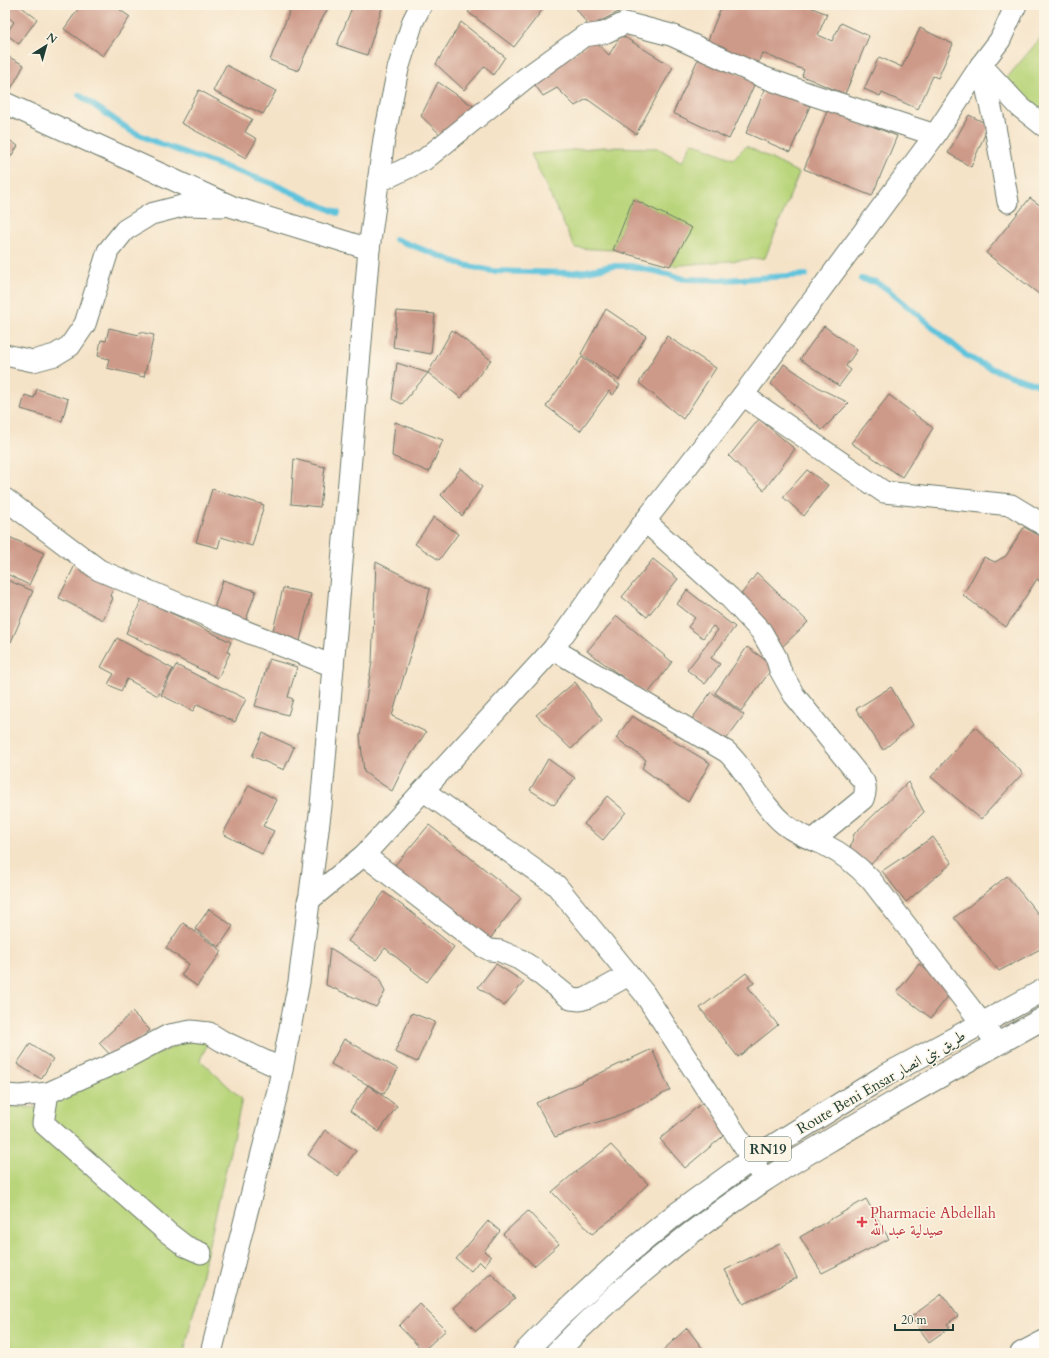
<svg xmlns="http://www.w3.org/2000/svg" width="1049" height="1358" font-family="Cardo,Amiri,serif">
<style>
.green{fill:#b9d57b;stroke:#6c8958}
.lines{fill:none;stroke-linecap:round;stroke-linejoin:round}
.stream{stroke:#5ec3dc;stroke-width:6}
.building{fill:#cd9988}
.minor-casing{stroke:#6a7768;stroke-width:23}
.highway-casing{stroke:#6a7768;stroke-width:24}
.minor{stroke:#fff;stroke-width:21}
.highway{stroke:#fff;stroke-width:22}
.health-dot{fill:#e0444e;stroke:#fcf5e5;stroke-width:1.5}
.labels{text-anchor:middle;stroke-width:3;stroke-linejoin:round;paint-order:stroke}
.shield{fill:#fcf5e5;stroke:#617469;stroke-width:1}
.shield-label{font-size:14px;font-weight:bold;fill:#1f3d34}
.street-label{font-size:15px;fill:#1f3d34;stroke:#fcf5e5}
.health-label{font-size:15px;fill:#be3a42;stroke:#fcf5e5;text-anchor:start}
</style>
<rect width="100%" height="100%" fill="#fcf5e5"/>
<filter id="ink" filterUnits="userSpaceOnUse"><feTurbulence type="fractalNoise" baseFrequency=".025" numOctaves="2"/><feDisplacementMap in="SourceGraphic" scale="8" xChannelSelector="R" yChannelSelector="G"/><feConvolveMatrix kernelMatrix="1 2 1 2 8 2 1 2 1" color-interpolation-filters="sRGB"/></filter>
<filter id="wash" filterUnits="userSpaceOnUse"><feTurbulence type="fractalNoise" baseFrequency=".012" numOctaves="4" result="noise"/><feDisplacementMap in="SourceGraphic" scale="16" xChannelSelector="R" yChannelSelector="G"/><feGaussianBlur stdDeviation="0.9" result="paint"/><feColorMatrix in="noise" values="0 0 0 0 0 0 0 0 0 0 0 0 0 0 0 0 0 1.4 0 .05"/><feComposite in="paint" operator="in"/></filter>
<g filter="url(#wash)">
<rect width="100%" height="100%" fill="#f5e3c8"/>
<g class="green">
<polygon points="1044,34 1044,114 1005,80"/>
<polygon points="692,142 733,159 746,146 799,173 765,258 670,266 691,228 633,199 613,250 575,248 531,154 603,147 658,148 682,162"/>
<polygon points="190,1040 208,1043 200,1060 242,1099 184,1353 5,1353 5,1106 39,1108 65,1092"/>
</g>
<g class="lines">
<g class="stream">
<polyline points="79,95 131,131 160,144 271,183 338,213"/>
<polyline points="395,239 464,265 492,271 570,273 587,271 611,266 631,266 667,274 684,279 724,280 806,275"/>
<path d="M861,279L876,282L887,289L967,356C992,371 1017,379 1044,386"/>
</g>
</g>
<g id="blocks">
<g class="building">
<polygon points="5,5 19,5 37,19 19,44 6,34 14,22 8,17 5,22"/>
<polygon points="81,5 113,5 130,17 103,56 64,29"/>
<polygon points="292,5 330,5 316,30 298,71 270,60"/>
<polygon points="353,5 383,5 367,55 337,45"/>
<polygon points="475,5 546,5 514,47 468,12"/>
<polygon points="574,5 632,5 589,27"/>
<polygon points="722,5 805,5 827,14 818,35 832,41 841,23 869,36 845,94 802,76 804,70 762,53 757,66 706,45"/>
<polygon points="461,22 505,57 493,75 485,66 464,90 436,64"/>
<polygon points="920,28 953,44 938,78 933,76 918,109 882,93 880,96 864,89 879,57 902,67"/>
<polygon points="621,35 673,67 636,134 587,99 575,106 557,88 543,96 533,82 593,40 609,55"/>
<polygon points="5,55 24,65 10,91 5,88"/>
<polygon points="700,55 756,81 729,139 673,113"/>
<polygon points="226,65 276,91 263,114 250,108 249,109 213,91"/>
<polygon points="438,82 473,106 444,138 421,116"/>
<polygon points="766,87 810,106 790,152 746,133"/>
<polygon points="199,90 252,119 245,132 257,139 246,158 181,123"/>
<polygon points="828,109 897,136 872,196 804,169"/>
<polygon points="969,115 989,125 971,167 948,153"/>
<polygon points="5,137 18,146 5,165"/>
<polygon points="1030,198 1044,208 1044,298 986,253"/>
<polygon points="633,199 692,228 670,266 613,250"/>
<polygon points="606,309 646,336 619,380 581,354"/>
<polygon points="397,311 435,314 431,354 393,347"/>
<polygon points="824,326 857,350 846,366 851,370 839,386 800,359"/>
<polygon points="109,328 139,335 140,332 154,335 144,377 107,368 109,359 98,356 101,340 106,341"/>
<polygon points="452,330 491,360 461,398 428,373"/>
<polygon points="667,336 716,368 683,419 639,383"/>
<polygon points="582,357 620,385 613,395 609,391 580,431 546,406"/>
<polygon points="397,363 428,373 402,404 392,399"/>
<polygon points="784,364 821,389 849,403 822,430 771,384"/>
<polygon points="37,389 68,399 62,421 21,409 25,395 34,398"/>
<polygon points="889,395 933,428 902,477 851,443"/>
<polygon points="759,419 795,449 764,490 729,456"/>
<polygon points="395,422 443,440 429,472 392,456"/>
<polygon points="294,459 325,467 320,507 291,504"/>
<polygon points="461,468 482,487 462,516 441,495"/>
<polygon points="807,470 828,485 804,516 783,497"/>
<polygon points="212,489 264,505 252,546 221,537 218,548 196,542"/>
<polygon points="434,517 458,534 439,560 415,544"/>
<polygon points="1024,527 1044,538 1044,585 1037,579 1006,627 963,595 984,557 995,562 1006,556"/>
<polygon points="5,535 44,553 29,585 5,573"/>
<polygon points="653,559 678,579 647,617 622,597"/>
<polygon points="376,562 430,589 422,623 412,649 392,716 426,732 405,764 392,791 364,772 360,736 372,662"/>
<polygon points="75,565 115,585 110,596 113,598 103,620 59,598"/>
<polygon points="757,573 808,622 781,648 737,600"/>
<polygon points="5,579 33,591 11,642 5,639"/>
<polygon points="223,580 256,591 245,623 213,612"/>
<polygon points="283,588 311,594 300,641 272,635"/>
<polygon points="687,590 735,627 711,658 720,664 705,684 687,670 718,630 713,626 703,638 688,627 695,618 677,604"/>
<polygon points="142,599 231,642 227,652 230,653 218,678 126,633"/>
<polygon points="617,616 672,662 647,695 587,651"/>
<polygon points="117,638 173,669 158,696 127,679 121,691 108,684 114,674 101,667"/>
<polygon points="747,647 774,666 741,711 715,693"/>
<polygon points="269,659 297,667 288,697 293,699 288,715 255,706"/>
<polygon points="176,665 246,699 235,722 197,704 193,711 161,695"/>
<polygon points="575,682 602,720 571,749 536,715"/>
<polygon points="891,687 913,725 883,750 856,709"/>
<polygon points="711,692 744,715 722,745 690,722"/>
<polygon points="632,716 710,763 688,802 642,768 646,760 616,738"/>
<polygon points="975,727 1023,773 981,819 931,777"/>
<polygon points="263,733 294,747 284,770 252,756"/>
<polygon points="548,759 575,778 554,805 530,790"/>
<polygon points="908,782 924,812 865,870 849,852 854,834"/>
<polygon points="249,785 277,800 263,826 274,831 262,854 223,834"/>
<polygon points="607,796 626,812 603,840 584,824"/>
<polygon points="429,825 521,898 486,944 390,871"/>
<polygon points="933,837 952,863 906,902 882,871"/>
<polygon points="1007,876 1044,921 1044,947 999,971 954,918"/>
<polygon points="384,892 411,912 454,947 427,982 385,948 376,960 348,941"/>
<polygon points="209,909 233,926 219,947 195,929"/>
<polygon points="183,923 222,951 197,986 181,975 189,964 166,948"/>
<polygon points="330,948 379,978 385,992 376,1007 326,985"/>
<polygon points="496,964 524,982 504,1006 478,987"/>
<polygon points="919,964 953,990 931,1018 897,992"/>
<polygon points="746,973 754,983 748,987 778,1025 738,1057 700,1008"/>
<polygon points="132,1012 150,1030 116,1061 99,1043"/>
<polygon points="412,1013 435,1022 417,1062 395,1052"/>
<polygon points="344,1039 398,1069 384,1094 331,1064"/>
<polygon points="30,1044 53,1059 41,1079 17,1064"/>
<polygon points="652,1049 670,1090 642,1105 614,1117 585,1126 555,1137 536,1103"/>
<polygon points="368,1085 397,1106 379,1132 350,1111"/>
<polygon points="703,1102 728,1132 685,1168 660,1139"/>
<polygon points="325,1130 356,1151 338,1176 308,1155"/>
<polygon points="611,1145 648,1184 614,1217 592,1234 552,1192 573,1174"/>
<polygon points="866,1199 889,1239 822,1273 800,1237"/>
<polygon points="528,1211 559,1244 534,1266 503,1234"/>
<polygon points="488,1221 500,1231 484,1251 491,1257 484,1266 479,1261 471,1271 456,1259"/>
<polygon points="780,1243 797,1278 743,1304 725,1270"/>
<polygon points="491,1273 515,1298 476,1331 454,1308"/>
<polygon points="942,1294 958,1316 947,1324 950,1327 929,1342 911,1317"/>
<polygon points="420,1304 446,1330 423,1351 399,1326"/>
<polygon points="687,1328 706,1353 660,1353"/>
</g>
</g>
</g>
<g filter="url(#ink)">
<use href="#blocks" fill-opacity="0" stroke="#6a7768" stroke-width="1"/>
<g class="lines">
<defs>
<g id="minor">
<polyline points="981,65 994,121 1008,202"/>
<polyline points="981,65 1020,107 1044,126"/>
<polyline points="5,103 233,207 369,249"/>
<polyline points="378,182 424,160 527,77 584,36 604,33 625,23 671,35 763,77 810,94 935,135"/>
<polyline points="5,355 33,361 55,355 70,346 85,324 108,251 125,230 151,214 186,205 224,206"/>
<polyline points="743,395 884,492 1011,505 1044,525"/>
<polyline points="5,499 99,570 217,620 333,666"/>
<path d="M645,521L730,598L761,631L776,657L780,670L794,695L864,782C866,788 866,793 863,799L813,840"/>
<path d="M553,649L727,752C750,774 760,804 784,824C796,834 811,839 825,845C843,854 857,865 871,880L998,1044"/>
<polyline points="424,791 556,885 644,993 752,1159 764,1180"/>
<polyline points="364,855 482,946 490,950 500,951 519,959 534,969 571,999 580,1000 587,998 629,975"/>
<polyline points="308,901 364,855 553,649 645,521 743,395 935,135 981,65 1000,40 1016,5"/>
<polyline points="48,1093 43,1123 167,1232 185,1246 201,1253"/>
<polyline points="5,1095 20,1096 48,1093 124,1059 169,1035 191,1031 209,1033 222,1041 282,1069"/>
<polyline points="211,1353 278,1090 299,982 321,806 369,249 384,139 398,69 413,21 421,5"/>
<polyline points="1021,1353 1044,1341"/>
</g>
<g id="highway">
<polyline points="524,1353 558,1318 632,1250 671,1218 752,1159 886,1075 1044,990"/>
<path d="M556,1353C618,1288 688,1232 762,1182C783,1168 805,1155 827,1142C898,1099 971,1059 1044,1018"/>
</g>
</defs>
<use href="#minor" class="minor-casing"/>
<use href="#highway" class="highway-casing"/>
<use href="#minor" class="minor"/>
<use href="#highway" class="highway"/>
</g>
</g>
<path class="health-dot" d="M860 1216h4v4h4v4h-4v4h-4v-4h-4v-4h4z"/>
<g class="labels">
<rect class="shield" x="745" y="1137" width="46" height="24" rx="3"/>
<g class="shield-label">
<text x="768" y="1154">RN19</text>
</g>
<g class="street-label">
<text transform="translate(881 1082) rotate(-30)" y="5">Route Beni Ensar طريق بني انصار</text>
</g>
<g class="health-label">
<text x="870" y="1218">Pharmacie Abdellah<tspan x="870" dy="17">صيدلية عبد الله</tspan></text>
</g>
</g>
<rect width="1049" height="1358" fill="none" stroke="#fcf5e5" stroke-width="20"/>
<g transform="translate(46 46) rotate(37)" stroke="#fcf5e5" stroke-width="3" paint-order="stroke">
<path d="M0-3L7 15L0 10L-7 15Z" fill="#1f3d34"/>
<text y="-6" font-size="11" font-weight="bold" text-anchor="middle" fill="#1f3d34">N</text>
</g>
<path d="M895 1324v6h58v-6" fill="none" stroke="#1f3d34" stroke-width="2"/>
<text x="901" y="1324" font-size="12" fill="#1f3d34" stroke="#fcf5e5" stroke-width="3" paint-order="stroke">20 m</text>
</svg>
